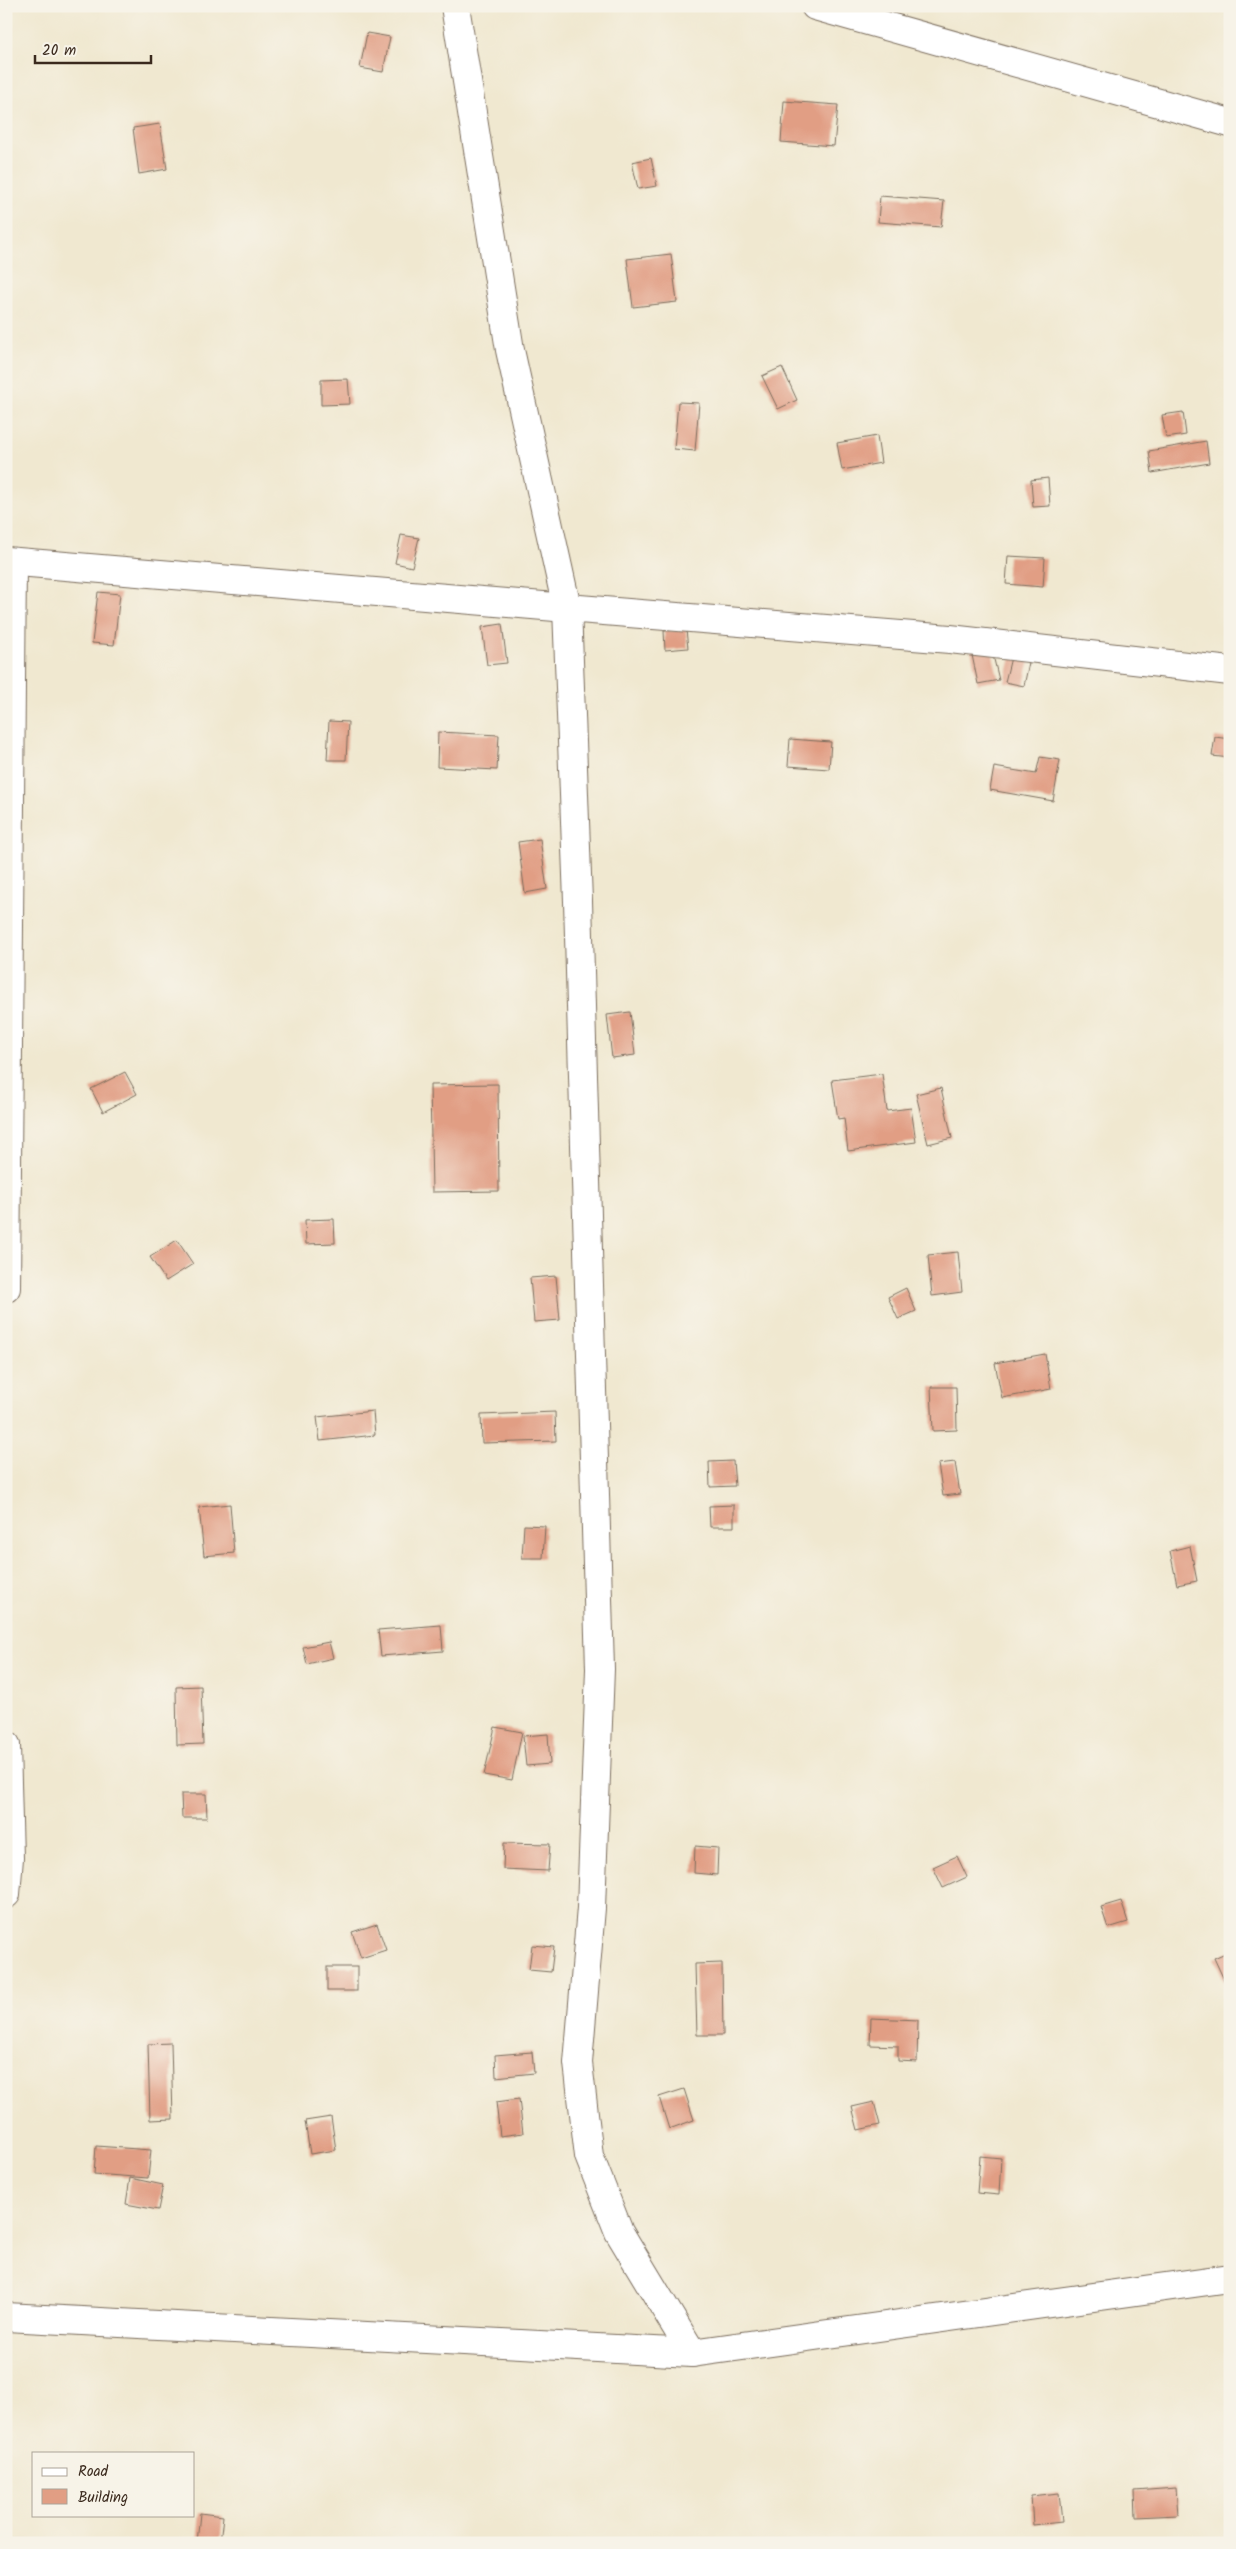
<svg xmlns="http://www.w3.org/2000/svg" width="1236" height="2549" font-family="Kalam,sans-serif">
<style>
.building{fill:#e19e84}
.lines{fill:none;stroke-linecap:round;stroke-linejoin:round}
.street-casing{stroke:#7a6c5c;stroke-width:30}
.street{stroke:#fff;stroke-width:28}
</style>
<rect width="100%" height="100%" fill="#f7f3e8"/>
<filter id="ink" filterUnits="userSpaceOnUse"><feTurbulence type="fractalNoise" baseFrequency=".02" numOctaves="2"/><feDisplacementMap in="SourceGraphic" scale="10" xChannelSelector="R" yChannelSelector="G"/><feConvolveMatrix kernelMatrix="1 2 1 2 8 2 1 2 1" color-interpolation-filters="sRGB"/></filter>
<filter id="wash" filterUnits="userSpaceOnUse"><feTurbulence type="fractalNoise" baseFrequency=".0096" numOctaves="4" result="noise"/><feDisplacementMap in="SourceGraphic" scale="20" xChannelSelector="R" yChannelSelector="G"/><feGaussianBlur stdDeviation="1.12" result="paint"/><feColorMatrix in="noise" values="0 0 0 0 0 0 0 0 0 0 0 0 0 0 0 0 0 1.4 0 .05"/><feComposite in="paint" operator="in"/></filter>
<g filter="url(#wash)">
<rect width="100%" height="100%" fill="#f0e8d0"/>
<g id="blocks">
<g class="building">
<polygon points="367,33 390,37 383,72 360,68"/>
<polygon points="784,101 838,105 834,146 781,142"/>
<polygon points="160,124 167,169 139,174 133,128"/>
<polygon points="651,158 657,186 638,189 632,162"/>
<polygon points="880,196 944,201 941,227 878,222"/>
<polygon points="671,254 677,302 633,307 627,259"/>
<polygon points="782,367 797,400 778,409 762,376"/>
<polygon points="348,379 350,404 321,405 321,380"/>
<polygon points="678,402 699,403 695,451 674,449"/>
<polygon points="1183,412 1186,435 1166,438 1162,415"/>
<polygon points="877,436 881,463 842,470 837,443"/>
<polygon points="1206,441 1209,463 1152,473 1149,451"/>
<polygon points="1048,478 1050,506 1033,507 1031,480"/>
<polygon points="401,535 419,538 412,567 395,563"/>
<polygon points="1008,556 1045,558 1043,587 1006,584"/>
<polygon points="98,592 120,594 114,645 92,643"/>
<polygon points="502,624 507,663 487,665 482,627"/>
<polygon points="686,630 688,648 665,650 664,631"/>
<polygon points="991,647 999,680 978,684 971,650"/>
<polygon points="1013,649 1031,653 1024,686 1005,682"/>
<polygon points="329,721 348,722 346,760 327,760"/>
<polygon points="438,732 499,735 497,770 437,767"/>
<polygon points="1215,737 1230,739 1230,758 1212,756"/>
<polygon points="790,739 831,742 829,769 788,766"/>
<polygon points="1040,757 1060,760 1053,801 990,790 994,767 1036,774"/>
<polygon points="540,839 547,889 525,893 518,842"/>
<polygon points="630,1012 635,1055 612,1058 607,1015"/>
<polygon points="125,1072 137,1094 103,1112 91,1089"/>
<polygon points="882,1074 887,1111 911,1108 916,1142 848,1151 844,1118 838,1119 832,1080"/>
<polygon points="498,1084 499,1191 432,1192 430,1085"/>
<polygon points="941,1088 952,1138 928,1144 916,1094"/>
<polygon points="334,1219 335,1243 306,1244 305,1220"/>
<polygon points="177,1240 193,1264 166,1281 150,1257"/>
<polygon points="958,1252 962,1292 932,1296 928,1255"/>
<polygon points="556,1276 560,1320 534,1322 530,1278"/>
<polygon points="906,1288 916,1311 898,1319 888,1297"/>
<polygon points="1045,1354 1051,1389 1002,1398 995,1363"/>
<polygon points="931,1387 956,1387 957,1430 933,1431"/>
<polygon points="373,1411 375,1435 320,1441 317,1417"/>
<polygon points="555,1412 556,1441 482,1443 481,1415"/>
<polygon points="733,1461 735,1486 710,1487 709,1462"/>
<polygon points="955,1462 960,1494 943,1496 938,1464"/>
<polygon points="230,1504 234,1553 204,1556 199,1507"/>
<polygon points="734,1505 734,1527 710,1527 709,1506"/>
<polygon points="524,1525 545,1526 543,1558 522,1558"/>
<polygon points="1190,1546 1197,1581 1177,1585 1170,1551"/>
<polygon points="441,1625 443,1651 381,1656 378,1630"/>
<polygon points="329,1642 333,1658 307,1664 303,1647"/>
<polygon points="201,1686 203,1744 177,1745 176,1687"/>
<polygon points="495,1727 522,1732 512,1780 484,1775"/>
<polygon points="548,1734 550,1764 526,1766 523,1736"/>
<polygon points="181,1794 206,1794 207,1818 182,1818"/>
<polygon points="504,1843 550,1844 548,1871 503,1869"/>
<polygon points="695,1846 718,1848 717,1875 694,1873"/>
<polygon points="957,1856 967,1877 943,1888 933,1867"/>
<polygon points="1121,1901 1128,1922 1108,1928 1101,1907"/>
<polygon points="377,1924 386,1950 361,1958 352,1932"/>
<polygon points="532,1945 554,1947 551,1972 529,1970"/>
<polygon points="1230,1951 1230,1980 1225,1982 1214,1958"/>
<polygon points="722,1963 723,2035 697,2035 695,1964"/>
<rect x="327" y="1967" width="30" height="24"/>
<polygon points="871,2018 918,2020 917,2062 898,2061 898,2046 870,2045"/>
<polygon points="171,2043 173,2119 150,2120 148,2044"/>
<polygon points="532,2052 534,2073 496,2077 495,2055"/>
<polygon points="684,2089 694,2120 669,2129 659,2097"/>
<polygon points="519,2099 523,2133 500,2136 496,2102"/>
<polygon points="874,2102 880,2125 858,2130 852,2107"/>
<polygon points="331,2117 336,2150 310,2154 305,2121"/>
<polygon points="96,2146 151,2150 148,2178 94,2174"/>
<polygon points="980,2156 1001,2158 999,2195 977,2193"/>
<polygon points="130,2178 163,2185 158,2210 126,2204"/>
<polygon points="1176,2488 1178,2515 1136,2517 1135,2491"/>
<polygon points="1059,2493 1062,2522 1033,2525 1031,2496"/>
<polygon points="200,2513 223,2516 220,2543 197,2543"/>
</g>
</g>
</g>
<g filter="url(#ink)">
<use href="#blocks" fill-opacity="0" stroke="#7a6c5c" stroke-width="1"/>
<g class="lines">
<defs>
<g id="street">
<polyline points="815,6 1230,123"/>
<polyline points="6,561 567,608 510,350 455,6"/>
<polyline points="6,1288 12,562"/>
<polyline points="6,1745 9,1858 6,1894"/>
<polyline points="6,2317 692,2353 1230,2278"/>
<polyline points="692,2353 619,2232 589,2156 578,2063 591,1908 600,1669 578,901 567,608 950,639 1230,671"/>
</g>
</defs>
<use href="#street" class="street-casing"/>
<use href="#street" class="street"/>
</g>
</g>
<rect width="1236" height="2549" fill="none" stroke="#f7f3e8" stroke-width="25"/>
<rect x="32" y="2452" width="162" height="65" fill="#f7f3e8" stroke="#aca397"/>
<rect x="42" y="2468" width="25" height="8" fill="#ffffff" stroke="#aca397"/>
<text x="78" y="2476" font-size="15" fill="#3b2a1e">Road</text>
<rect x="42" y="2489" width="25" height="15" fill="#e19e84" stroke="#aca397"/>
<text x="78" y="2502" font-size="15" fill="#3b2a1e">Building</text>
<path d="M35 55v8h116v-8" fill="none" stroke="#3b2a1e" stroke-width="2.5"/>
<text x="42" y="55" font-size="15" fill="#3b2a1e" stroke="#f7f3e8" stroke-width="4" paint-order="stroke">20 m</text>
</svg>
